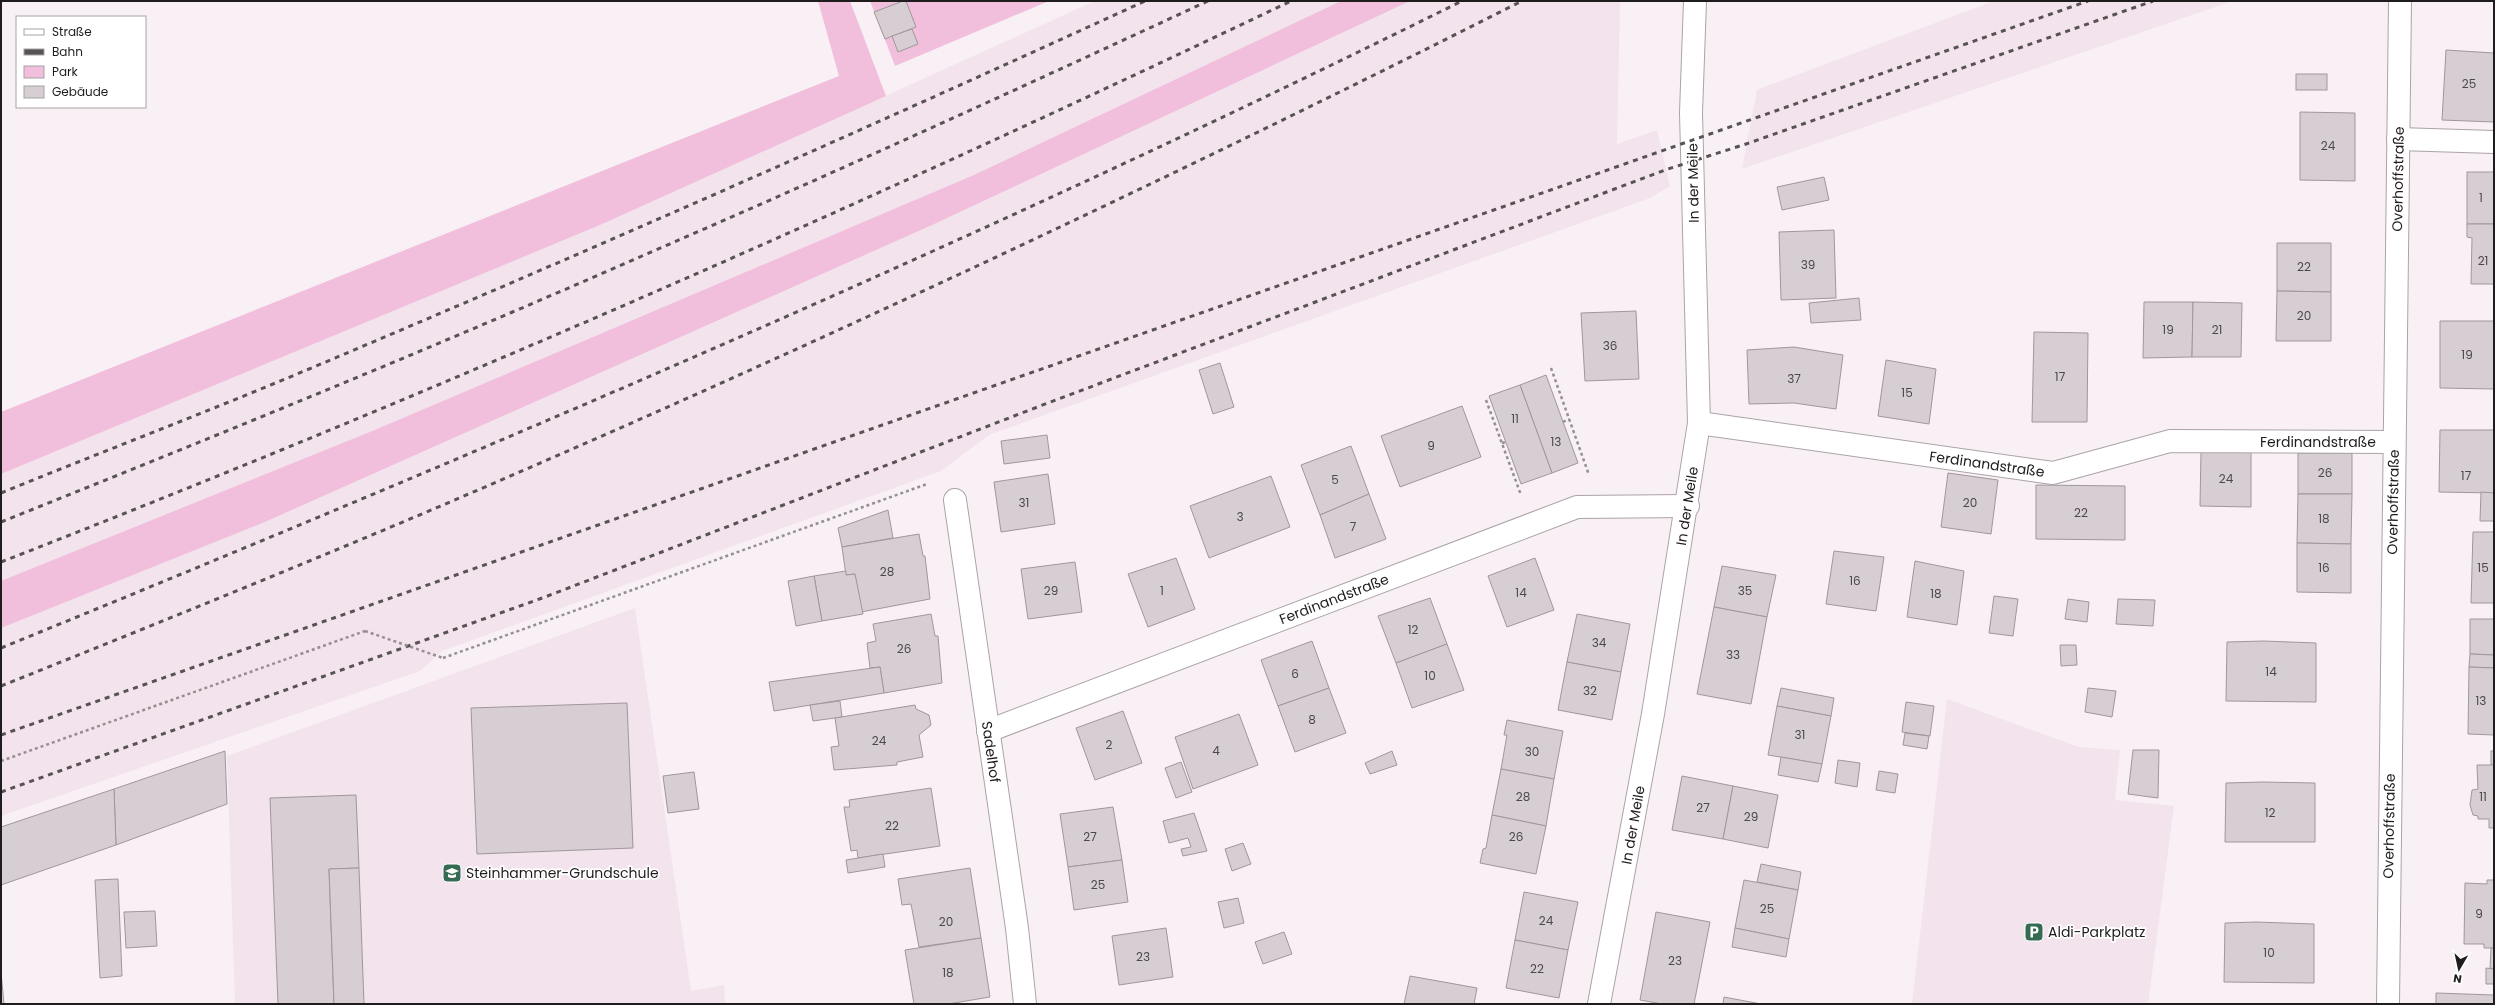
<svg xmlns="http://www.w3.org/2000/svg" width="2495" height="1005" font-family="Poppins,sans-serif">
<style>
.built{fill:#f3e3ec}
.green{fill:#f1bedc}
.building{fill:#d7ced3;stroke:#9f979b}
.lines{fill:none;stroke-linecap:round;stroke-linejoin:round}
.minor-casing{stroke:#aba3a7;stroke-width:24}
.path{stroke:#958f92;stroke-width:2.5;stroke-dasharray:3 3;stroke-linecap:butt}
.minor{stroke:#fff;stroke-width:22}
.rail{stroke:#575254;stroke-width:3;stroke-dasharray:5 5;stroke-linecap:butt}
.path-bridge{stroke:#958f92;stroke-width:2.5;stroke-dasharray:3 3;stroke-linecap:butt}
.labels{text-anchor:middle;stroke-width:3.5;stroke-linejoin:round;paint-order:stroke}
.number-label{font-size:12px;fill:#4d484a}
.street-label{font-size:14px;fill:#1f1c1d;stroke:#fff}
.poi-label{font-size:14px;fill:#1f1c1d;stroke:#fff;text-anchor:start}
</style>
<rect width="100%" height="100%" fill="#f9f0f5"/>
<g class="built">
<polygon points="1095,1 1620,1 1617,144 1657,130 1670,186 1650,198 989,435 941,471 442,651 420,671 1,816 1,474 600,225"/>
<polygon points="1994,1 2233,1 1742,169 1757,90"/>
<polygon points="635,608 691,991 724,985 725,1004 235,1004 227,756"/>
<polygon points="1947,699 2079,747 2120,750 2115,800 2174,806 2148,1004 1912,1004"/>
</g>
<g class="green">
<polygon points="818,1 850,1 886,96 600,225 1,474 1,412 839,76"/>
<polygon points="870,1 1049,1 895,66"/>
<polygon points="1341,1 1410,1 932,225 267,521 1,628 1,581 370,432 974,175"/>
</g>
<g class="building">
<polygon points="903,1 906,1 916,27 885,39 874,12"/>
<polygon points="912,29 918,44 898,52 892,36"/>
<polygon points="2446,50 2494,53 2494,122 2442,120"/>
<rect x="2296" y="74" width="31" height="16"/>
<polygon points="2300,112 2355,113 2355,181 2300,180"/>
<rect x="2467" y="172" width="27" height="52"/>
<polygon points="1824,177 1829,200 1782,210 1777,187"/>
<polygon points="2467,224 2494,224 2494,284 2471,284 2472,238 2467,237"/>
<polygon points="1834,230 1836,298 1781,300 1779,232"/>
<polygon points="2277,243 2331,243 2331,292 2277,291"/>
<polygon points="2277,291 2331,292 2331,341 2276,341"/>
<polygon points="1859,298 1861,320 1811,323 1809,303"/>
<polygon points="2144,302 2193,302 2192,357 2143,358"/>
<polygon points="2193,302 2242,303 2241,357 2192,357"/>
<polygon points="1636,311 1639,379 1585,381 1581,313"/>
<polygon points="2440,321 2494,321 2494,389 2440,388"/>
<polygon points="2034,332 2088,333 2087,422 2032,422"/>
<polygon points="1794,347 1843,355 1836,409 1794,403 1749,404 1747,350"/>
<polygon points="1886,360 1936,369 1929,424 1878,416"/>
<polygon points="1220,363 1234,407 1213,414 1199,370"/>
<polygon points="1546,375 1578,463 1552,473 1520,385"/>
<polygon points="1520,385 1552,473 1521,484 1489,396"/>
<polygon points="1462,406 1481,457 1400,487 1381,436"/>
<polygon points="2440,430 2494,430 2494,493 2439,492"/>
<polygon points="1047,435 1050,458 1004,464 1001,441"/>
<polygon points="1351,446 1369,494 1320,515 1301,465"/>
<polygon points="2201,452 2251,452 2251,507 2200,506"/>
<rect x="2298" y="453" width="54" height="41"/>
<polygon points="1948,473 1998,480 1991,534 1941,527"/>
<polygon points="1048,474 1055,524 1001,532 994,482"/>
<polygon points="1271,476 1290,527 1209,558 1190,506"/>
<polygon points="2036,485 2125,486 2125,540 2036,539"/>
<polygon points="2481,492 2494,493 2494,521 2480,521"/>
<polygon points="1369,494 1386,539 1335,558 1320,515"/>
<polygon points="2298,494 2352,494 2351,544 2297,543"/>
<polygon points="888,510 893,538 842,547 838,528"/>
<polygon points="2473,532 2494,532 2494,603 2471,603"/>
<polygon points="919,534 923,556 925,556 930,599 861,612 855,574 846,575 842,547"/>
<polygon points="2297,543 2351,544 2351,593 2297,592"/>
<polygon points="1834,551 1884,557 1876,611 1826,604"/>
<polygon points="1176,558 1195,609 1148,627 1128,574"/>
<polygon points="1535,558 1554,610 1507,627 1488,576"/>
<polygon points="1915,561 1964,571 1957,625 1907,617"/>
<polygon points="1075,562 1082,612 1028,619 1021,569"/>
<polygon points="1722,566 1776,575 1767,617 1714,607"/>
<polygon points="846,571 846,575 855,574 863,614 822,621 814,576"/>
<polygon points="814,576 822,621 796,626 788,581"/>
<polygon points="1994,596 2018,599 2013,636 1989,633"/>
<polygon points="1430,598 1447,644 1396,663 1378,616"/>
<polygon points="2068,599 2089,602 2087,622 2065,619"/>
<polygon points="2118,599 2155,600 2153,626 2116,624"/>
<polygon points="1714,607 1767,617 1751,704 1697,694"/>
<polygon points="931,614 935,636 938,636 942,683 884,693 880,667 870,668 867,643 876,641 873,624"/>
<polygon points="1577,614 1630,624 1621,672 1567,662"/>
<polygon points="2470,619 2494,619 2494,655 2470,654"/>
<polygon points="1312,641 1329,688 1278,706 1261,660"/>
<polygon points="2264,641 2316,643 2316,702 2226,701 2227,642"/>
<polygon points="1447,644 1464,690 1412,708 1396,663"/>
<polygon points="2060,645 2076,645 2077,665 2061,666"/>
<polygon points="2470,654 2494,655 2494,668 2469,667"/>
<polygon points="1567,662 1621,672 1612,720 1558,710"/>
<polygon points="880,667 884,693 774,711 769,682"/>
<polygon points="2469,667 2494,668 2494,735 2468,734"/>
<polygon points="1329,688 1346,733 1295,752 1278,706"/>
<polygon points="1781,688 1834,698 1831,716 1777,706"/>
<polygon points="2088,688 2116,691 2112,717 2085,712"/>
<polygon points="840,701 842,717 813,721 810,705"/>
<polygon points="1906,702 1934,706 1930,736 1902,732"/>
<polygon points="627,703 633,848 477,854 471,708"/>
<polygon points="915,705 916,709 929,715 931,725 919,735 923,757 897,762 897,765 834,770 831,747 839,746 835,718"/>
<polygon points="1777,706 1831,716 1822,764 1768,755"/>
<polygon points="1123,711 1142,763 1095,780 1076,728"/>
<polygon points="1239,714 1258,765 1193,789 1175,737"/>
<polygon points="1507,720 1563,731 1554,779 1501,769 1507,735 1504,735"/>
<polygon points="1905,733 1929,736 1927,749 1903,745"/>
<polygon points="2133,750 2159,750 2158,798 2128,794"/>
<polygon points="225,751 227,804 116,845 114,789"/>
<polygon points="1392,751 1397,765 1370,774 1365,763"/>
<rect x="2491" y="751" width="3" height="14"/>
<polygon points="1781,757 1822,764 1818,782 1778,775"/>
<polygon points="1838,760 1860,763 1857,787 1835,783"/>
<polygon points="1181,762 1192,792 1176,798 1165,768"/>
<polygon points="2477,765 2494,765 2494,828 2489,828 2489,819 2478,819 2478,816 2473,815 2470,805 2472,790 2478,789"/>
<polygon points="1501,769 1554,779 1546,826 1492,815"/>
<polygon points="1879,771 1898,774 1895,793 1876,790"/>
<polygon points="694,772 699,809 668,813 663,776"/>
<polygon points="1682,776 1733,786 1723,839 1672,830"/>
<polygon points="2263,782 2315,783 2315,842 2225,842 2226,783"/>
<polygon points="1733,786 1778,795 1768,848 1723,839"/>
<polygon points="931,788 940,846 858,858 857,850 851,851 844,807 850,807 849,800"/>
<polygon points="114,789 116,845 1,885 1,827"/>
<polygon points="356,795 359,868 329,869 334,1004 278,1004 270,798"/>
<polygon points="1113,807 1122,860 1068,867 1060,814"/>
<polygon points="1194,813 1207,851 1183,856 1181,849 1191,847 1188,838 1169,843 1163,821"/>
<polygon points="1492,815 1546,826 1536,874 1480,863 1483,849 1486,848"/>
<polygon points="1243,843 1251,864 1232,871 1225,849"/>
<polygon points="883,854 885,867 848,873 846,860"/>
<polygon points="1122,860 1128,902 1074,910 1068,867"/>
<polygon points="1761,864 1801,872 1798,890 1757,882"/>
<polygon points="359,868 364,1004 334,1004 329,869"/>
<polygon points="970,868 981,938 919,947 911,904 902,905 898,879"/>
<polygon points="118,879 122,976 100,978 95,880"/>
<polygon points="1744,880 1798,890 1789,939 1735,928"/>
<polygon points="2487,880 2494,880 2494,948 2484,948 2484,944 2464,944 2465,883 2487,884"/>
<polygon points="1524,892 1578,902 1568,950 1515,940"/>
<polygon points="1238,898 1244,923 1224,928 1218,902"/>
<polygon points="155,911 157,946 126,948 124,912"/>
<polygon points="1656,912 1710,922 1694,1004 1662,1004 1640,1000"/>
<polygon points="2256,922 2314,924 2314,983 2224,982 2225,923"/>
<polygon points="1166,928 1173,977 1119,985 1112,936"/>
<polygon points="1735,928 1789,939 1786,957 1732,947"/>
<polygon points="1284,932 1292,954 1263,964 1255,942"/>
<polygon points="981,938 990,997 948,1004 914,1004 905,950"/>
<polygon points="1515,940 1568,950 1559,998 1506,988"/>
<polygon points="2491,948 2494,948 2494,969 2490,968"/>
<polygon points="2486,968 2494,969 2494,984 2486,984"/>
<polygon points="1,972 4,1004 1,1004"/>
<polygon points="1410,976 1477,988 1474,1004 1404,1004"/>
<polygon points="2436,993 2494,995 2494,1004 2436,1004"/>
<polygon points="1724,997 1761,1004 1723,1004"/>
</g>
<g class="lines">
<defs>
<g id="minor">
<polyline points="2398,139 2494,142"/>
<polyline points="1699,423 2053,473 2170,441 2393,442"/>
<polyline points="955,500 1017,928 1025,1004"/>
<polyline points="988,731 1577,507 1688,506"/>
<polyline points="1599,1004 1653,714 1699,423 1691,113 1695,1"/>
<polyline points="2388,1004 2400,1"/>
</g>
</defs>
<use href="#minor" class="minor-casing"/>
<g class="path">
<polyline points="1551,368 1589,475"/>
<polyline points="1486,400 1521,495"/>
<polyline points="1563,422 1569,419"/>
<polyline points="1502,443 1506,442"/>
<polyline points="443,658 927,484"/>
<polyline points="1,761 365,631"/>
</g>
<use href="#minor" class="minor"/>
<g class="rail">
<path d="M1,493C104,451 207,412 309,369C589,251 868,128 1145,1"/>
<path d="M1,522C216,436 430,349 642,256C832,174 1020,88 1208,1"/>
<path d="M1,562C438,392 868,203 1291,1"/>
<path d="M1,648C494,447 985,238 1462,1"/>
<path d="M1,686C146,628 292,569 436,508C803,351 1166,181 1522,1"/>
<polyline points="1,735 2088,1"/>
<polyline points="1,792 545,597 1040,406 1665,170 1746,144 2153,1"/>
</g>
<polyline class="path-bridge" points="365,631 443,658"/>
</g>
<defs>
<symbol id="school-square" viewBox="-11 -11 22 22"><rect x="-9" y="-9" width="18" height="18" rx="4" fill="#346b52" stroke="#fff"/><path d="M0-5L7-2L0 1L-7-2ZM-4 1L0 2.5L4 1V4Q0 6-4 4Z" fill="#fff"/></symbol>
<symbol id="parking-square" viewBox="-11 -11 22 22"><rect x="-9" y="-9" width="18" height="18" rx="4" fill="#346b52" stroke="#fff"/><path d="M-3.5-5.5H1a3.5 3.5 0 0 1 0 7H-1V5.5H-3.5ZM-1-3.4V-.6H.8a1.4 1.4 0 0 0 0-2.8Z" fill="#fff"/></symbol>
</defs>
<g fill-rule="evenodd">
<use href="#school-square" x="441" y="862" width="22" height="22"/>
<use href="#parking-square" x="2023" y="921" width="22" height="22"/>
</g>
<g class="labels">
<g class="number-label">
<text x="2469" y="88">25</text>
<text x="2328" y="150">24</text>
<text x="2481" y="202">1</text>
<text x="2483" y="265">21</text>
<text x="1808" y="269">39</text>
<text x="2304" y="271">22</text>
<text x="2304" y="320">20</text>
<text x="2168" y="334">19</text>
<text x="2217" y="334">21</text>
<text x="1610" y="350">36</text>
<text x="2467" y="359">19</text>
<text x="2060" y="381">17</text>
<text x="1794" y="383">37</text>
<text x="1907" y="397">15</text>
<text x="1515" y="423">11</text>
<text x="1556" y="446">13</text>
<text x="1431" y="450">9</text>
<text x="2325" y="477">26</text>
<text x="2466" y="480">17</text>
<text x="2226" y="483">24</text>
<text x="1335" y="484">5</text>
<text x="1024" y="507">31</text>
<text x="1970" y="507">20</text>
<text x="2081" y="517">22</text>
<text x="1240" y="521">3</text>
<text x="2324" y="523">18</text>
<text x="1353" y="531">7</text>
<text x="2324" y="572">16</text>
<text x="2483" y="572">15</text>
<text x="887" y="576">28</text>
<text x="1855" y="585">16</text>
<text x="1051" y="595">29</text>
<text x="1162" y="595">1</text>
<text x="1745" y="595">35</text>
<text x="1521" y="597">14</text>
<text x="1936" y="598">18</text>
<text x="1413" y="634">12</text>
<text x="1599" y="647">34</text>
<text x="904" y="653">26</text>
<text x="1733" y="659">33</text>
<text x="2271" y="676">14</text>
<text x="1295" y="678">6</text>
<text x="1430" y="680">10</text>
<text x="1590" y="695">32</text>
<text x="2481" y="705">13</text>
<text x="1312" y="724">8</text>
<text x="1800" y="739">31</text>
<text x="879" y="745">24</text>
<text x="1109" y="749">2</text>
<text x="1216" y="755">4</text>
<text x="1532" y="756">30</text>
<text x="1523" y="801">28</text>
<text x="2483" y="801">11</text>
<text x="1703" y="812">27</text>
<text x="2270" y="817">12</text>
<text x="1751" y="821">29</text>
<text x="892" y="830">22</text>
<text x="1090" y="841">27</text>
<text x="1516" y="841">26</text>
<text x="1098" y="889">25</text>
<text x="1767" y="913">25</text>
<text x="2479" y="918">9</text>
<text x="1546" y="925">24</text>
<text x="946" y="926">20</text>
<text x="2269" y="957">10</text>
<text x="1143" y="961">23</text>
<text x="1675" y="965">23</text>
<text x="1537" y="973">22</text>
<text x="948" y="977">18</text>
</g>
<g class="street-label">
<text transform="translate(2398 179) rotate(-89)" y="5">Overhoffstraße</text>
<text transform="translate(1693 183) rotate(-91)" y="5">In der Meile</text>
<text x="2318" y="447">Ferdinandstraße</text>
<text transform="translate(1987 464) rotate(8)" y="5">Ferdinandstraße</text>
<text transform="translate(2393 502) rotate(-89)" y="5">Overhoffstraße</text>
<text transform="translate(1687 506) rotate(-81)" y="5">In der Meile</text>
<text transform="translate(1334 599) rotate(-21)" y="5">Ferdinandstraße</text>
<text transform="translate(991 752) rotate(82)" y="5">Sadelhof</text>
<text transform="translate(1633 825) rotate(-80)" y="5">In der Meile</text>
<text transform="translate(2389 826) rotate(-89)" y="5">Overhoffstraße</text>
</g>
<g class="poi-label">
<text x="466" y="878">Steinhammer-Grundschule</text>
<text x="2048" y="937">Aldi-Parkplatz</text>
</g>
</g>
<rect width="2495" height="1005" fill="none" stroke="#1f1c1d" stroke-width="4"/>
<rect x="16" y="16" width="130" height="92" fill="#ffffff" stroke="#a5a4a5"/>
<rect x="24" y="29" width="20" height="6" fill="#ffffff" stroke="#a5a4a5"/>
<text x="52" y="36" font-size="12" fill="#1f1c1d">Straße</text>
<rect x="24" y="49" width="20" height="6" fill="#575254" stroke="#a5a4a5"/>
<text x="52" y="56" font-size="12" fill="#1f1c1d">Bahn</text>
<rect x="24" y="66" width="20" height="12" fill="#f1bedc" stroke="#a5a4a5"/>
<text x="52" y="76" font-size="12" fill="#1f1c1d">Park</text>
<rect x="24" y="86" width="20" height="12" fill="#d7ced3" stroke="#a5a4a5"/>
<text x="52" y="96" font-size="12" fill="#1f1c1d">Gebäude</text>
<g transform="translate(2459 969) rotate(189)" stroke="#ffffff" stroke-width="3" paint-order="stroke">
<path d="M0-3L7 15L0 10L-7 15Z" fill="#1f1c1d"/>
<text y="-6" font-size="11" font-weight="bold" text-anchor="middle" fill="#1f1c1d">N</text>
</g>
</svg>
